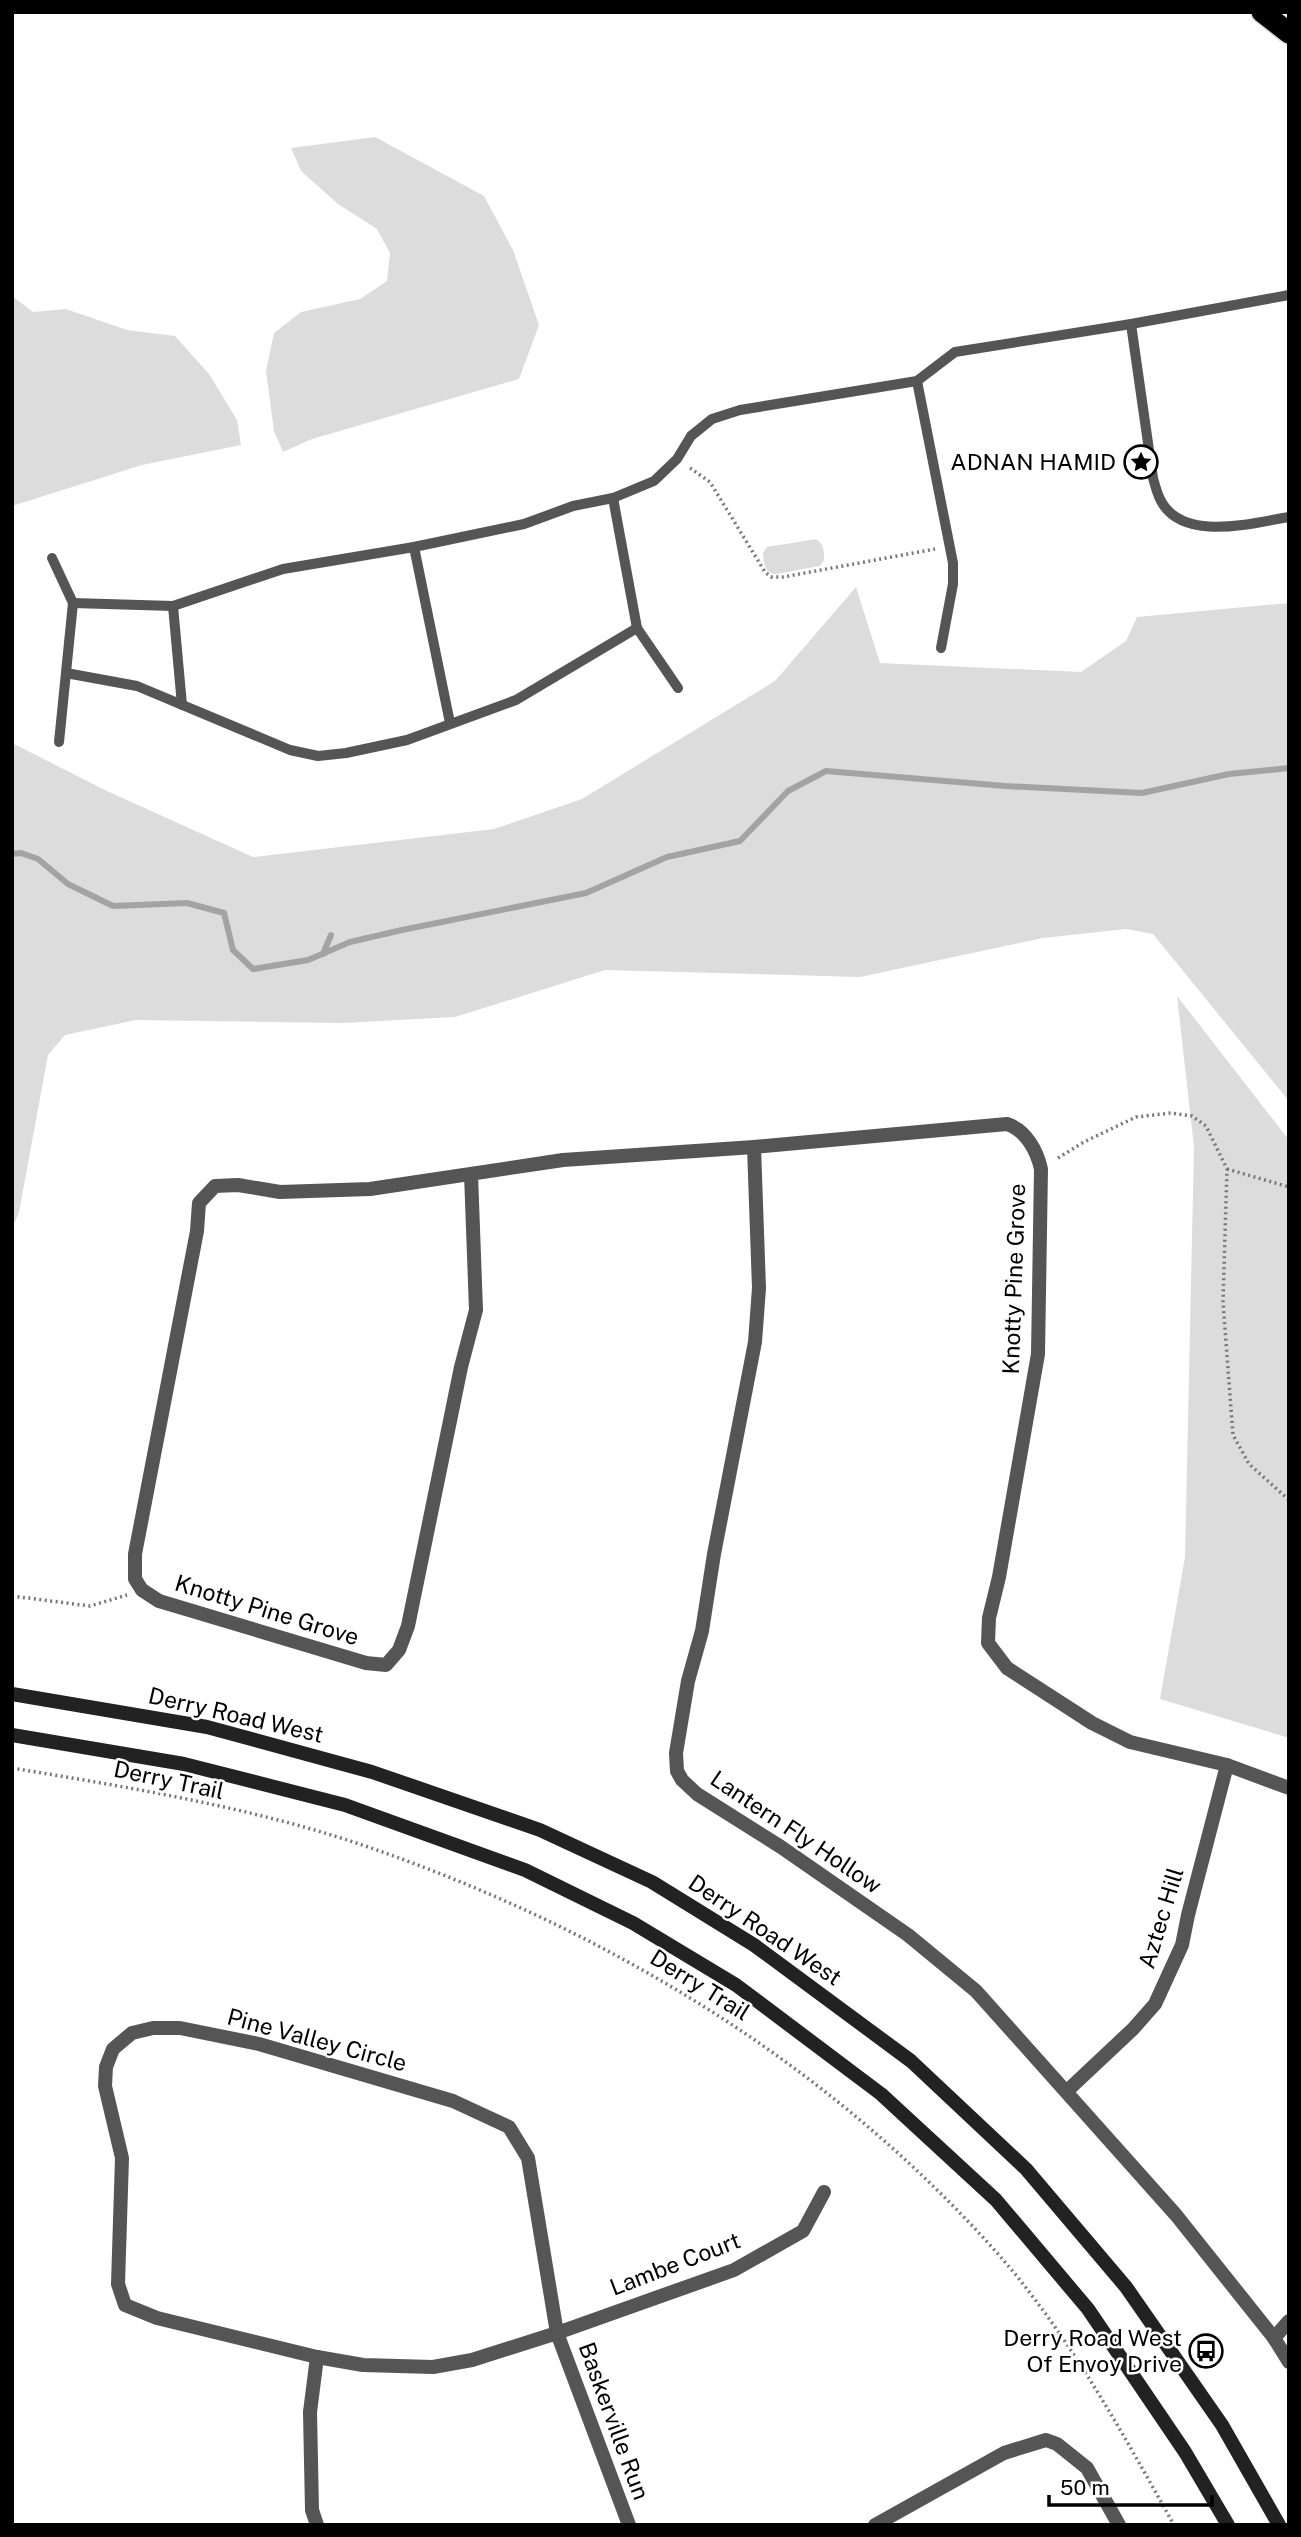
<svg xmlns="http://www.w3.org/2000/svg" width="1301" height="2537" font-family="'Public Sans',sans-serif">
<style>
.green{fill:#dcdcdc}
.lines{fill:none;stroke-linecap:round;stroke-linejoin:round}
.stream{stroke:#a3a3a3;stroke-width:6}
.highway-casing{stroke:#dbdbdb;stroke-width:24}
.path{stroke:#777;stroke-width:3.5;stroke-dasharray:2 3.5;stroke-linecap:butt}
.lane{stroke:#555;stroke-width:10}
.street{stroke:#555;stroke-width:14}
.secondary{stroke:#222;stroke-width:14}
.highway{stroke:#000;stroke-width:21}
.labels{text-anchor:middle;stroke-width:5;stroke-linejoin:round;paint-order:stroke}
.poi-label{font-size:23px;fill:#000;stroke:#fff;text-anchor:end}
.street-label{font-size:23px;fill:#000;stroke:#fff}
</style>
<rect width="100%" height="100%" fill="#fff"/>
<g class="green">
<polygon points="375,137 484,196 513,250 539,325 519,379 312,439 283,452 274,431 266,371 274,333 301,312 360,299 387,281 390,253 377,229 338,204 301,171 291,148"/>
<polygon points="12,296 33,312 66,309 127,330 175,336 209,374 237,420 241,445 142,465 12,506"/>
<path d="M816,539C824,544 824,551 824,560L820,566L776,574C764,574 764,562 763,553L767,547Z"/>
<polygon points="856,587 880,663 1081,672 1126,641 1137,617 1289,603 1289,1101 1153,934 1126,929 1043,938 860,977 605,970 455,1017 342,1023 136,1020 65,1035 48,1055 19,1212 12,1229 12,743 107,791 253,857 494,829 582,799 775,681"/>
<polygon points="1177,996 1289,1140 1289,1738 1160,1699 1185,1557 1194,1147"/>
</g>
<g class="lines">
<g class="stream">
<polyline points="12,854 21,853 38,859 68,884 113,906 187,903 224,913 233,950 253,969 308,960 350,942 402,930 586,893 667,857 740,841 788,791 826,771 1005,786 1142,793 1229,774 1289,768"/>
<polyline points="323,954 331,935"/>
</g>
<defs>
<polyline id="highway" points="1262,12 1289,33"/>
</defs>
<use href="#highway" class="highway-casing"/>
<g class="path">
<polyline points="690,468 710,482 765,572 771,577 783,577 935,549"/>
<polyline points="1058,1158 1084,1142 1136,1117 1171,1113 1192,1116 1206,1126 1227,1169 1223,1302 1233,1435 1249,1464 1289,1500"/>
<polyline points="1227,1169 1289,1187"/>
<polyline points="12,1596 90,1606 127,1595"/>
<path d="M12,1768C133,1788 257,1808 374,1849C614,1933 837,2069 1005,2262C1073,2342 1123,2434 1174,2525"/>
</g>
<g class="lane">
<path d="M1131,324L1153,478C1155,485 1157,493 1160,499C1181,543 1252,523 1289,517"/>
<polyline points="917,381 953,563 953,584 941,648"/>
<polyline points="613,498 637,628 678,688"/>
<polyline points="414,547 450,723"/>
<polyline points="52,558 73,603 59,742"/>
<polyline points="73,603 173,606 283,569 414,547 524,524 573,506 613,498 654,481 677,459 691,436 712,419 740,410 917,381 955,352 1131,324 1289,295"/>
<polyline points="173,606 182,705"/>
<polyline points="66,673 137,686 290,750 318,756 346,753 407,740 516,700 637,628"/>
</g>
<g class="street">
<polyline points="754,1147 759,1288 755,1342 714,1554 702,1631 688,1681 676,1753 677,1771 682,1780 697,1794 781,1847 908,1935 976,1991 1176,2215 1274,2338 1289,2362"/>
<path d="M471,1174L476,1310L461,1367L408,1626L399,1650L386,1665L366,1663L159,1601L142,1590L135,1579V1554L197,1231L199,1203L215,1186L238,1185L280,1192L370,1189L563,1160L754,1147L1007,1124C1026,1130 1037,1151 1041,1169L1038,1354L999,1577L989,1618L988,1643L1007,1668L1092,1723L1130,1742L1227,1765L1289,1788"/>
<polyline points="1067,2091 1133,2029 1155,2004 1182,1945 1188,1915 1227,1765"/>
<polyline points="1274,2338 1289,2321"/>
<polyline points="317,2357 310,2412 312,2510 317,2525"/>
<polyline points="629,2525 557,2333 528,2158 509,2127 453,2101 259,2044 180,2028 153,2028 132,2033 113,2049 106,2067 105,2086 122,2158 118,2284 125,2305 157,2318 317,2357 363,2365 433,2367 472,2360 557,2333 734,2270 803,2231 824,2192"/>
<polyline points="875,2525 1004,2453 1046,2440 1057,2444 1087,2468 1119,2525"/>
</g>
<g class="secondary">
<polyline points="12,1694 207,1727 372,1772 540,1830 652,1882 754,1945 911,2061 1026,2169 1126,2287 1222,2425 1279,2525"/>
<polyline points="12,1735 184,1764 345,1805 525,1870 633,1923 736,1985 881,2094 996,2200 1088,2309 1185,2452 1228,2525"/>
</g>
<use href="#highway" class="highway"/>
</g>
<defs>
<symbol id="sight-ring" viewBox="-11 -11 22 22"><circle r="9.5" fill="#fff" stroke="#000" stroke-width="1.5"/><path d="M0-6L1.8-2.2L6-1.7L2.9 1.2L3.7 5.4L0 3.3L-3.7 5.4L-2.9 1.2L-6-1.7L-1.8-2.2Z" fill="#000"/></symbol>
<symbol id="bus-ring" viewBox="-11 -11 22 22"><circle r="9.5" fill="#fff" stroke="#000" stroke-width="1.5"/><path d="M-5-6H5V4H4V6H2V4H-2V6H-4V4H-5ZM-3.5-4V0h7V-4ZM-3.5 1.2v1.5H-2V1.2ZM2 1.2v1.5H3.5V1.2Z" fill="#000"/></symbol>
</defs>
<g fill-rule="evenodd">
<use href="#sight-ring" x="1122" y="443" width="38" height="38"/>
<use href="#bus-ring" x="1187" y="2332" width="38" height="38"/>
</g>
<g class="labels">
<g class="poi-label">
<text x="1116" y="470">ADNAN HAMID</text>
<text x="1182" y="2346">Derry Road West<tspan x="1182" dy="26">Of Envoy Drive</tspan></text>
</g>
<g class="street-label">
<text transform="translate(1014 1279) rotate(-88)" y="8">Knotty Pine Grove</text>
<text transform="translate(267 1610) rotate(17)" y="8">Knotty Pine Grove</text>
<text transform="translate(236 1715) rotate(13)" y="8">Derry Road West</text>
<text transform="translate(169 1780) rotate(12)" y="8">Derry Trail</text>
<text transform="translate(796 1832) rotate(34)" y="8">Lantern Fly Hollow</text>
<text transform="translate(1161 1918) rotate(-73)" y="8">Aztec Hill</text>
<text transform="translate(765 1930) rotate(34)" y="8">Derry Road West</text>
<text transform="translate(700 1985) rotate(32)" y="8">Derry Trail</text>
<text transform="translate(317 2040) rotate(15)" y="8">Pine Valley Circle</text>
<text transform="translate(675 2264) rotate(-21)" y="8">Lambe Court</text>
<text transform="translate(614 2421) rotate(70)" y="8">Baskerville Run</text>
</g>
</g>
<rect width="1301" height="2537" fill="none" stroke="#000000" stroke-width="28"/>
<path d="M1049 2495v10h163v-10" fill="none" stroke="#000000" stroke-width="3.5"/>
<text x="1060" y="2495" font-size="21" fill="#000000" stroke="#ffffff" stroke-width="5" paint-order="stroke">50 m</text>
</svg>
